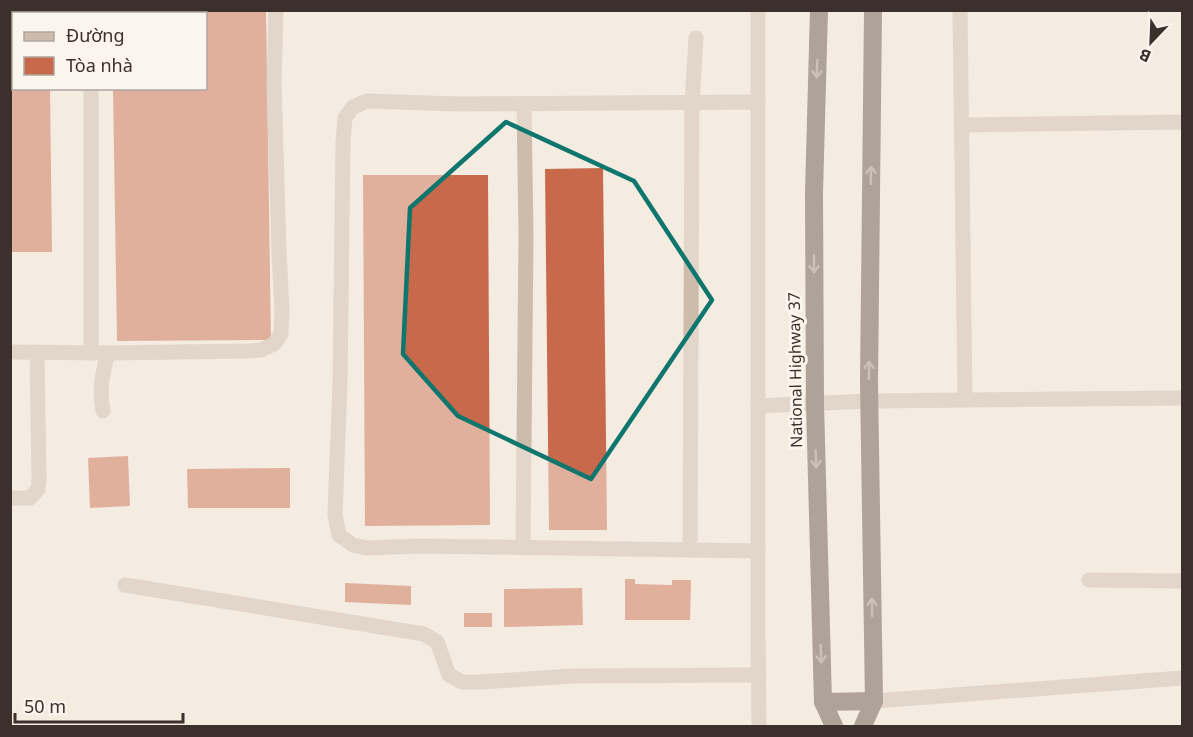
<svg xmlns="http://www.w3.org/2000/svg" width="1193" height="737" font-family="'Noto Sans',sans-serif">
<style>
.building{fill:#c8694b}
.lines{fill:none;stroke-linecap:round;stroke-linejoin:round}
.minor{stroke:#cdbbac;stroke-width:15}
.highway{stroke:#5c4a42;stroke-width:18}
.oneway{stroke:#9c8e87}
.marked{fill:none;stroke:#0f766e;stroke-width:4.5;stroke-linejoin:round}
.labels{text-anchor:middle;stroke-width:6;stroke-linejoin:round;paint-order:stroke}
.street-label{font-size:16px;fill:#3b302b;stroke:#fbf5ee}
</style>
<rect width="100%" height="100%" fill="#f4ebe1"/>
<g class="building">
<polygon points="10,10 49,10 49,14 14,14 14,88 50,88 52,252 10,252"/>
<polygon points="112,10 266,10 271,340 117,341 113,88 206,88 206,14 112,14"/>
<polygon points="603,168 607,530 549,530 545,169"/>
<polygon points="363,175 488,175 490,525 365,526"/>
<polygon points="128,456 130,506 90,508 88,458"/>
<polygon points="290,468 290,508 188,508 187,469"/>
<polygon points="625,579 635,579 635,584 672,585 672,580 691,580 690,620 625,620"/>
<polygon points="345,583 411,586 411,605 345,602"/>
<polygon points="582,588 583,625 504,627 504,589"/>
<rect x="464" y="613" width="28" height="14"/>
</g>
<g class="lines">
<g class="minor">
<polyline points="91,10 91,14"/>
<polyline points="758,10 758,635 759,726"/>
<polyline points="960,10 965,400"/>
<polyline points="91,88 91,353"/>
<polyline points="961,125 1182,122"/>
<polyline points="10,352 108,353 248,351 261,350 274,344 281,334 282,310 279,252 274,82 276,10"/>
<polyline points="758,406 869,401 1182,398"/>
<path d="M103,411C99,388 102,375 108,353"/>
<polyline points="10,498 30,498 38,489 39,479 37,352"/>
<polyline points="523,547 526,236 524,104"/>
<polyline points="690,550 692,103 696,38"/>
<polyline points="758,551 419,546 367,548 353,545 339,535 335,515 340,382 343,142 345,118 353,107 367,101 456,104 758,102"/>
<polyline points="1089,580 1182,581"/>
<polyline points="125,585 424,634 437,642 449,675 462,682 480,682 573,676 759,675"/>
<polyline points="874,701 1182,678"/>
</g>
<g class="highway">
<polyline points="819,10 814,193 815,404 823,702 834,726"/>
<polyline points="823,702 874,701"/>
<polyline points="863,726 874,701 869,383 873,10"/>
</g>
</g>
<defs><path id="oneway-shaft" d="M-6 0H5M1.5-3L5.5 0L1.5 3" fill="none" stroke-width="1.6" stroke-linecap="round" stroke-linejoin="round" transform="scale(1.5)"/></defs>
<g class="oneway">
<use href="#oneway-shaft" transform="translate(817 69) rotate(92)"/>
<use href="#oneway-shaft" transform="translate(871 175) rotate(-89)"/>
<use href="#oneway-shaft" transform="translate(814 264) rotate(90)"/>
<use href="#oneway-shaft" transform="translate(869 370) rotate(-89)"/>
<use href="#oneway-shaft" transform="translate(816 459) rotate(88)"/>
<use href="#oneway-shaft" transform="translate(872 607) rotate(-91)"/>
<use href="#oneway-shaft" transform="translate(821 654) rotate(88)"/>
</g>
<path d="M0 0H1193V737H0ZM506,122L634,181L712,300L591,479L458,416L403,354L410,208Z" fill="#f4ebe1" fill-opacity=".55" fill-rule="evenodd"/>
<path class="marked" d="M506,122L634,181L712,300L591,479L458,416L403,354L410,208Z"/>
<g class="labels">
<g class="street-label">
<text transform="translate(795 370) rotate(-91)" y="6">National Highway 37</text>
</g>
</g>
<rect width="1193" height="737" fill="none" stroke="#3b302b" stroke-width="24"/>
<rect x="12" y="12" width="195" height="78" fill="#fbf5ee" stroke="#aea6a0" stroke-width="1.5"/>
<rect x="24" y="32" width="30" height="9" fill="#cdbbac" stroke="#aea6a0" stroke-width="1.5"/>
<text x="66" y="42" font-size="18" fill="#3b302b">Đường</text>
<rect x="24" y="57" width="30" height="18" fill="#c8694b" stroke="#aea6a0" stroke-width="1.5"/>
<text x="66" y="72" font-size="18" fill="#3b302b">Tòa nhà</text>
<g transform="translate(1151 42) rotate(203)" stroke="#fbf5ee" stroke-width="4.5" paint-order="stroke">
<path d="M0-4.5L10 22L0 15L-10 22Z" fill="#3b302b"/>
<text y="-9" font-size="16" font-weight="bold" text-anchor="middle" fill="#3b302b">B</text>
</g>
<path d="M15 713v9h168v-9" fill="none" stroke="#3b302b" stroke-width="3"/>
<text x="24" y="713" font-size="18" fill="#3b302b" stroke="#fbf5ee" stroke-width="4.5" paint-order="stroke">50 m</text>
</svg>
